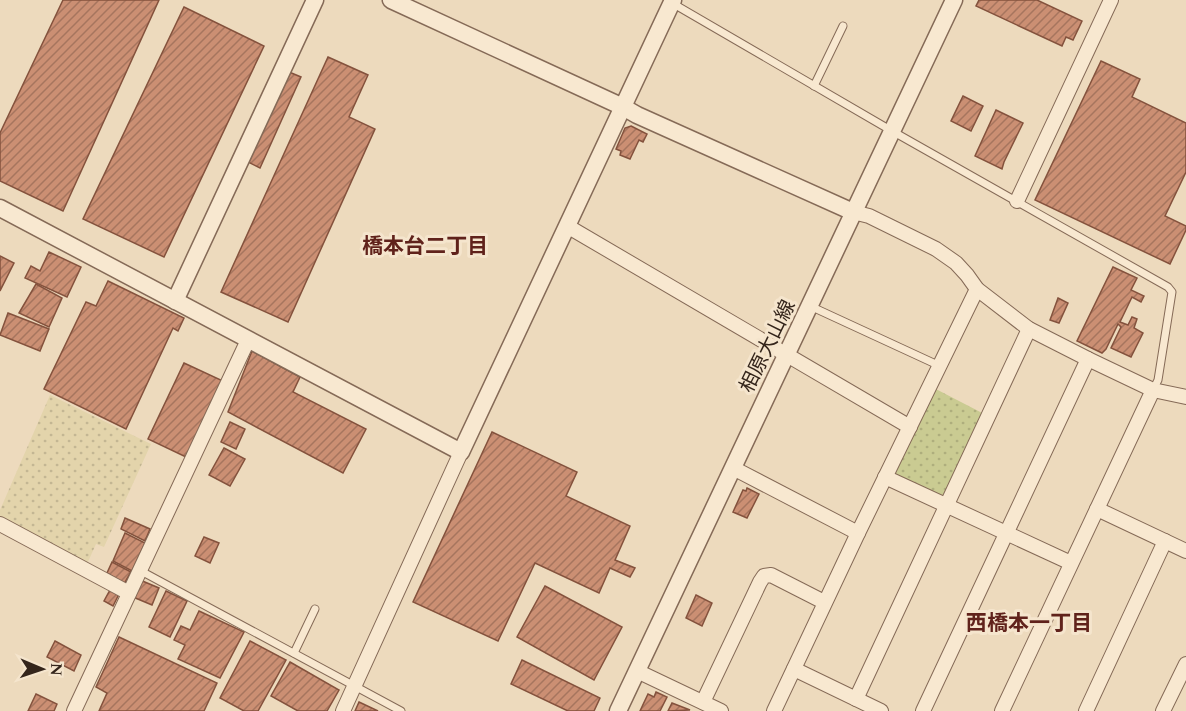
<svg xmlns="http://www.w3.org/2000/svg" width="1186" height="711" font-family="Spectral,'Noto Sans JP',serif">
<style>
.farmland{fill:url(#farmland-dots)}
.park{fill:url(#park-dots)}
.building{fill:url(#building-hatch);stroke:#84523d;stroke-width:1.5}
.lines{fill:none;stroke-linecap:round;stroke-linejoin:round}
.service-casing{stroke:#856a57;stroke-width:9}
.minor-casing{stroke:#856a57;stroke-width:16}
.tertiary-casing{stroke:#856a57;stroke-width:19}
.service{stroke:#f8e8d0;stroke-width:7}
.minor{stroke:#f8e8d0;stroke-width:14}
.tertiary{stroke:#f8e8d0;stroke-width:16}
.labels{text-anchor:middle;stroke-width:6;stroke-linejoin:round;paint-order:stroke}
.street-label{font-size:20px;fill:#34251b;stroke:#f5e5cd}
.neighbourhood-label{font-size:21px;font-weight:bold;fill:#60221b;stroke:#f5e5cd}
</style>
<defs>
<pattern id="farmland-dots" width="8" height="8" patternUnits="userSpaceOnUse" patternTransform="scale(1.5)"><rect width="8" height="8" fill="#e3d4ab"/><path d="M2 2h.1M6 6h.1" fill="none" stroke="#c3b693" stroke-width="1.8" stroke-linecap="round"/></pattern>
<pattern id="park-dots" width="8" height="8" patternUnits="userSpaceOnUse" patternTransform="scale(1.5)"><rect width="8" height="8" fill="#cacb92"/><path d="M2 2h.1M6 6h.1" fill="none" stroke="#aeae7d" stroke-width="1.8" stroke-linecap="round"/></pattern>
<pattern id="building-hatch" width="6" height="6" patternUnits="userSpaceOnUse" patternTransform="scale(1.5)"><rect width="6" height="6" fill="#cb8f73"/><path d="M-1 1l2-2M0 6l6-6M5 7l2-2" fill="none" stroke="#a6755e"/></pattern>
</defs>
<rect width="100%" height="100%" fill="#eddabd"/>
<polygon class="farmland" points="50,395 151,444 104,547 96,544 87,564 0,517 0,510"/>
<polygon class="park" points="930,386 988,416 946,505 885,477"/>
<g class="building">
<polygon points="63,0 159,0 63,211 0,181 0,133"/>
<polygon points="979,0 1037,0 1082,21 1073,40 1066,37 1062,46 976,6"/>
<polygon points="184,7 264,46 164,257 83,219"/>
<polygon points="328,57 368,75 349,117 375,129 288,322 221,292"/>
<polygon points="1101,61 1140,79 1132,97 1186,123 1186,172 1165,216 1186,226 1186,230 1170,264 1035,200"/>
<polygon points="289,72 301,77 260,168 248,162"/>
<polygon points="963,96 983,106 971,131 951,121"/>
<polygon points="996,110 1023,123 1004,162 1002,169 975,156"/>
<polygon points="631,126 647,134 643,142 639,140 630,159 620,155 621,151 616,149 625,128"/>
<polygon points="49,252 81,267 67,297 25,278 31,266 40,271"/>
<polygon points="0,256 14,263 0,291"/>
<polygon points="1113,267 1137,278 1131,290 1144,296 1141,302 1132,297 1120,322 1128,325 1132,317 1137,319 1134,328 1143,333 1131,357 1111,348 1121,327 1118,324 1106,349 1102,353 1077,341"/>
<polygon points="108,281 184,318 178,331 173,328 126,429 44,389 86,302 96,306"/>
<polygon points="36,284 62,298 49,327 19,313"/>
<polygon points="1058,298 1068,303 1059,323 1050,320"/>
<polygon points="8,313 49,329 40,351 0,335"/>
<polygon points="252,351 300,377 293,392 366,429 343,473 228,412"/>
<polygon points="184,363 223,381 186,457 148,439"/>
<polygon points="230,422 245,429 236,449 221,442"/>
<polygon points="492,432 577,472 566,496 630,526 615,560 635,568 630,577 610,568 599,593 535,563 498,641 413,602"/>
<polygon points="224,448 245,459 230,486 209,475"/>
<polygon points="747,488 759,494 747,518 733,512 743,490 746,491"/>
<polygon points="125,518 150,529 145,541 121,529"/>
<polygon points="125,533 145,543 132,571 113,561"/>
<polygon points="204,537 219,543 210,563 195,556"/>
<polygon points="112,562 131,572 124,584 107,573"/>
<polygon points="140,580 159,588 152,605 133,597"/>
<polygon points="545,586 622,627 594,680 517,637"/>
<polygon points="110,590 119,594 113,606 104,601"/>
<polygon points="166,591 187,601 170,637 149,627"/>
<polygon points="696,595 712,603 702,626 686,618"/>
<polygon points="199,611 244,632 220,678 178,659 185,645 174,640 181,626 190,630"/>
<polygon points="119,637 217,683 204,711 99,711 107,693 96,687"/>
<polygon points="55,641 81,655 74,671 47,657"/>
<polygon points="250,641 286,660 258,711 244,711 220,698"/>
<polygon points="522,660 600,698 594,711 568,711 511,684"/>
<polygon points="290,662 339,690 327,711 298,711 271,696"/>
<polygon points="656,692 667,697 660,711 640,711 648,694 654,697"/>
<polygon points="36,694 57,704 54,711 28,711"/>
<polygon points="359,702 378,711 355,711"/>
<polygon points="672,703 690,710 668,711"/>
</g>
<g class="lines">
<defs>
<g id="service">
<polyline points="672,3 892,131 1168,287 1172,292 1158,380 1153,390"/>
<polyline points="814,86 843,26"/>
<polyline points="810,306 940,366"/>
<polyline points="141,571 401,711"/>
<polyline points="294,653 315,609"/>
</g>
<g id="minor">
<polyline points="1017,201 1111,0"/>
<polyline points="853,212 869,216 936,249 956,263 967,275 977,289 1029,329 1088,359 1153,390 1186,397"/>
<polyline points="567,226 910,427"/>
<polyline points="733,468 858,533"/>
<polyline points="885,477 1071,563"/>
<polyline points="1097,509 1186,551"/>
<polyline points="0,524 129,593"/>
<polyline points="794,669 881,711"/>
<polyline points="637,671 721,711"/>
<polyline points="856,699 1029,329"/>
<polyline points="703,702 760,582 764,576 771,575 824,602"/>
<polyline points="74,711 248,340"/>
<polyline points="343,711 461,452"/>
<polyline points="774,711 858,533 977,289"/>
<polyline points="923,711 1088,359"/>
<polyline points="1002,711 1153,390"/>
<polyline points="1086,711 1165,541"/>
<polyline points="1163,711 1186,664"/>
</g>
<g id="tertiary">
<polyline points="391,0 623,107 637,115 853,212"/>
<polyline points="0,208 461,452 673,0"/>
<polyline points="175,301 315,0"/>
<polyline points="618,711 954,0"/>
</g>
</defs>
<use href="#service" class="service-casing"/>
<use href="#minor" class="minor-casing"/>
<use href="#tertiary" class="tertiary-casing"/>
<use href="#service" class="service"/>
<use href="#minor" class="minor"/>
<use href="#tertiary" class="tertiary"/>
</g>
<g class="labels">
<g class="street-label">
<text transform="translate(767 346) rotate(-64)" y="7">相原大山線</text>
</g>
<g class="neighbourhood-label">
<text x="425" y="253">橋本台二丁目</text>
<text x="1029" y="630">西橋本一丁目</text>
</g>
</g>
<g transform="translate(42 669) rotate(92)" stroke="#f5e5cd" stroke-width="4.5" paint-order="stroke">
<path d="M0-4.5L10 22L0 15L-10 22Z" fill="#34251b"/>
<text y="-9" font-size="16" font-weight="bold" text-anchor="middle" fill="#34251b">N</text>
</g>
</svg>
